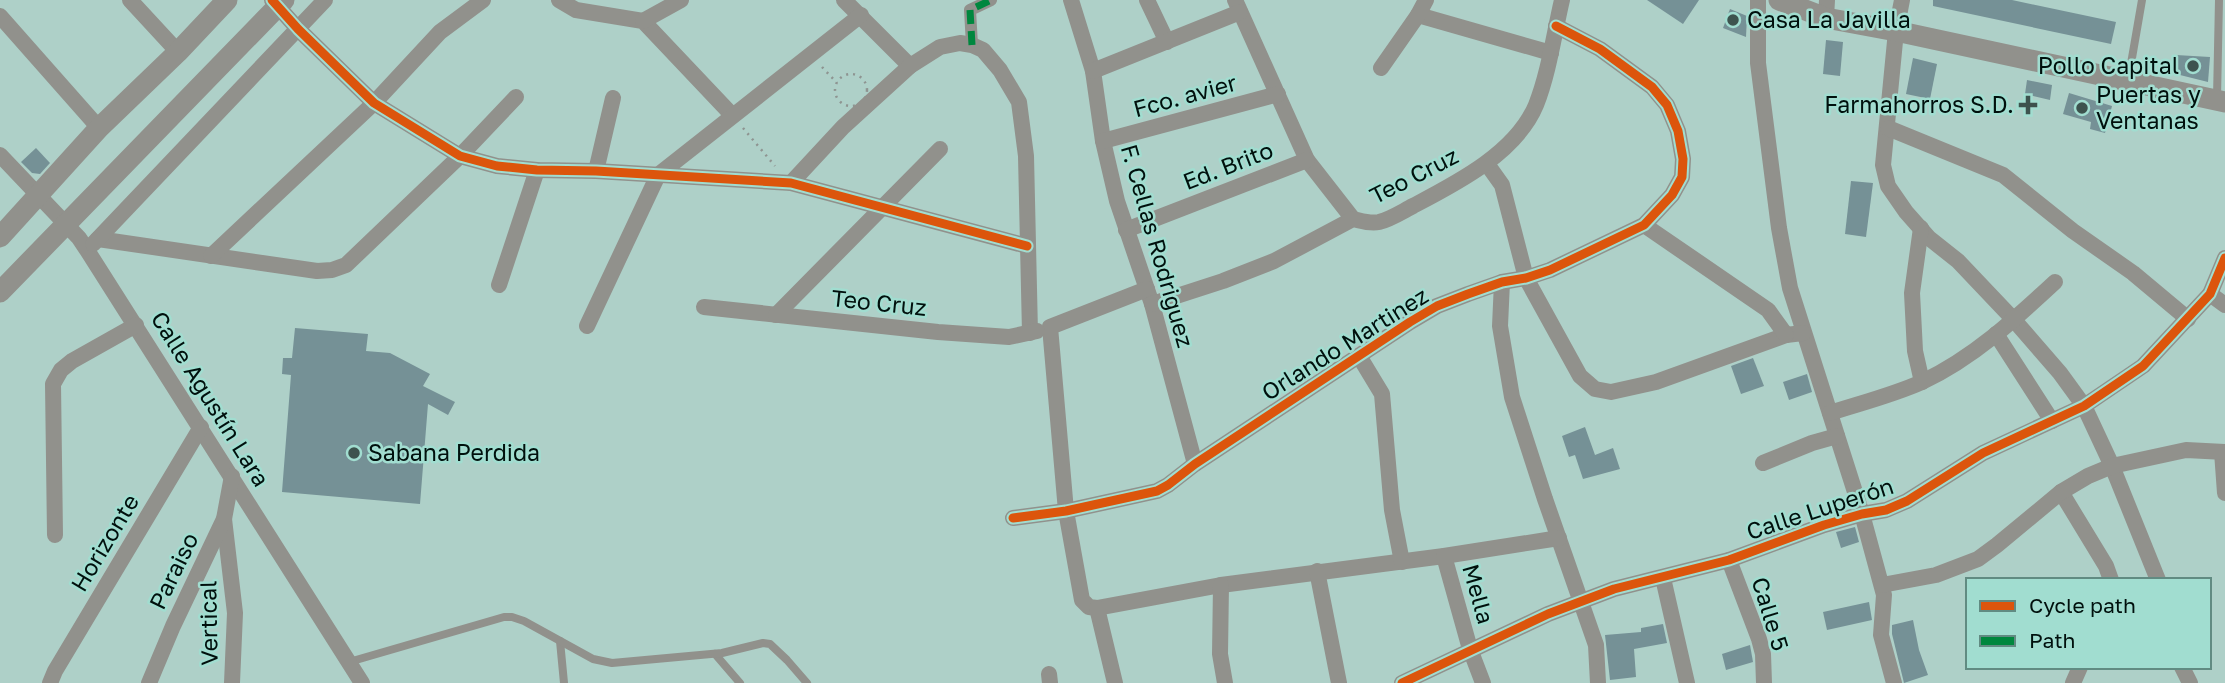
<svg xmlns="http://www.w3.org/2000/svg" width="2225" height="683" font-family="'Golos Text',sans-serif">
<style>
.building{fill:#759196}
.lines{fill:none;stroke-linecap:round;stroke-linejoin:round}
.path{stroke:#8e9491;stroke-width:2.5;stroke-dasharray:2 5;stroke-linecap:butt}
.service{stroke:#91918c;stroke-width:8}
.pedestrian{stroke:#91918c;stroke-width:12}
.minor{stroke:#91918c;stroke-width:16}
.tertiary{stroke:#91918c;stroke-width:21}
.quiet{stroke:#00873e;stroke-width:7;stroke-dasharray:14 7;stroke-linecap:butt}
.cycleway-casing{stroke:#a1ddd0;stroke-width:13}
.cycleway{stroke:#dc550c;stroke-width:9}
.poi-dot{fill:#3d534e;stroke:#a1ddd0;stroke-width:2.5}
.labels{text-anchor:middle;stroke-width:5;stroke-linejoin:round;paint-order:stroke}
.poi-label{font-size:23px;fill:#00100d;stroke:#a1ddd0;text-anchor:start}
.street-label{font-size:23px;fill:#00100d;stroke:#a1ddd0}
</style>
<rect width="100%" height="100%" fill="#aed0c8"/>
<g class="building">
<polygon points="1647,0 1699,0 1683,24"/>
<polygon points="1933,0 2012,0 2116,22 2111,44 1933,6"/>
<polygon points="1730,9 1747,16 1746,37 1723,28"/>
<polygon points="1826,40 1843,42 1840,76 1823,74"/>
<polygon points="2176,55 2210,57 2208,82 2176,74"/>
<polygon points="1913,58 1937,64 1930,99 1906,94"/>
<polygon points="2027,80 2052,85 2050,100 2025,94"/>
<polygon points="2069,93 2112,106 2105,133 2090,129 2091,122 2063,114"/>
<polygon points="36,148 50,163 40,174 32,173 21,162"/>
<polygon points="1851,181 1873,183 1866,237 1845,234"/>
<polygon points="295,328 368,334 366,351 390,353 430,374 423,386 455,402 448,415 428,404 420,504 282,492 291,375 282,374 283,358 292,358"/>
<polygon points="1753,358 1764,386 1741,394 1731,366"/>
<polygon points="1807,374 1812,392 1789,400 1783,382"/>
<polygon points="1585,427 1595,455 1613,448 1620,469 1583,479 1575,455 1569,457 1562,436"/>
<polygon points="1855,527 1859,542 1841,548 1836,532"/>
<polygon points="1869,602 1872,620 1827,630 1823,612"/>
<polygon points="1913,620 1919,650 1928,675 1904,683 1892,634 1892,625"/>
<polygon points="1663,624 1667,643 1634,649 1636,677 1610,680 1605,635 1641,632 1641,628"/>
<polygon points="1750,645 1753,662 1726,670 1722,654"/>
</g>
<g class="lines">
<g class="path">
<polyline points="822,67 837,83"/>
<circle cx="851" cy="90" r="16"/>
<polyline points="743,128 775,166"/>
</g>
<g class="service">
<polyline points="2128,81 2142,0"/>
<polyline points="2217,98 2219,0"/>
<polyline points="560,641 564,683"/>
<polyline points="715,654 740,683"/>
<polyline points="349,662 504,617 512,617 524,621 593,659 612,663 722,653 763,643 770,644 787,660 807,683"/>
</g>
<polyline class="pedestrian" points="972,45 970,10 991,0"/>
<g class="minor">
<polyline points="130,0 178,52"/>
<polyline points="272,0 298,29 374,103 460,156 497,166 537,170 596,171 791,183 1027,246"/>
<polyline points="559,0 576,10 643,21 732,115"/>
<polyline points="844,0 910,66"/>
<polyline points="1071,0 1093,71 1103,141 1117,201 1152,304 1195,464"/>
<polyline points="1147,0 1167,42"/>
<polyline points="1235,0 1307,160 1353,219"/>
<polyline points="1758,0 1758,63 1779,228 1790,288 1862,514 1884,595 1881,635 1894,683"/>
<polyline points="1902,0 1896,31 1883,165 1888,186 1906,212 1929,238 1958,261 2014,320 2060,373 2084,406 2112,466 2158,580"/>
<polyline points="1418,15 1551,53"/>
<polyline points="0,16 99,128"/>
<polyline points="1826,18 1827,0"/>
<polyline points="643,21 681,0"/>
<polyline points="1381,68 1418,15 1426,0"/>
<polyline points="1093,71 1240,12"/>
<polyline points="1888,128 2003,175 2073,231 2133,273 2188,319"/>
<polyline points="1103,141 1278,94"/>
<polyline points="0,155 79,238 87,250 362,683"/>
<polyline points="1487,164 1502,185 1526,278 1580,376 1595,389 1611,392 1656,382 1786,335 1803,333"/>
<polyline points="596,171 613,98"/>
<polyline points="791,183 843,127 910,66 940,47 960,43 972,45 983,50 1000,70 1019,102 1026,156 1030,333"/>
<polyline points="1644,225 1768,310 1786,335"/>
<polyline points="1921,228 1912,293 1915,351 1922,382"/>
<polyline points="1126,230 1307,160"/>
<polyline points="98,239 317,271 332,270 346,265 460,156 516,97"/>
<polyline points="93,244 325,0"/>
<polyline points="211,256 374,103 440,32 483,0"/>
<polyline points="1502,282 1500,326 1512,397 1545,499 1596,645 1598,683"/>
<polyline points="499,285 537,170"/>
<polyline points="1147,289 1050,327 1066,511 1082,600 1089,607 1097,608 1221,585 1444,556 1559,538"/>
<polyline points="2210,294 2225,305"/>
<path d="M1152,304L1223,281L1274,261L1353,219C1362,221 1370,224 1379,222C1391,219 1403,211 1413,206C1457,183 1516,153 1536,105C1549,72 1554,34 1562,0"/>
<polyline points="704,307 938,332 1009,337 1037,331"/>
<polyline points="776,315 940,149"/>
<polyline points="587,326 658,175 861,15"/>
<polyline points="1996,334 2052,421"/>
<polyline points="1359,356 1382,394 1392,510 1402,562"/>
<path d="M1830,413C1861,403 1893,395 1922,382C1973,358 2014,320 2055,282"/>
<polyline points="2222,452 2225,493"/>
<polyline points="1763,463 1812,443 1837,436"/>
<polyline points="2061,492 2106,566 2111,580"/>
<polyline points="1013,518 1066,511 1157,491 1168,485 1195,464 1410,322 1437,306 1468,294 1502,282 1526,278 1550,270 1644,225 1672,195 1682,177 1683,159 1678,131 1667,105 1652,87 1600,49 1556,26"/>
<polyline points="224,519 235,613 232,683"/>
<polyline points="55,535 53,384 61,370 72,361 136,325"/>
<polyline points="1444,556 1470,649 1483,683"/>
<polyline points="1729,560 1759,639 1763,654 1764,683"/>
<polyline points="1317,571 1339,683"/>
<polyline points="1663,578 1687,683"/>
<polyline points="1221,585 1220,654 1225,683"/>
<polyline points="1882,585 1936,575 1978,559 1997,545 2061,492 2088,476 2112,466 2186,450 2225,452"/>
<polyline points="1097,608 1115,683"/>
<polyline points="2182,667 2190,683"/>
<polyline points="1049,674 1050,683"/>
<polyline points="50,683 55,671 201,427"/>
<polyline points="149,683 173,626 224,519 232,476"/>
<polyline points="1402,683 1548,614 1614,589 1729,560 1824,525 1862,514 1886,510 1907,501 1983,453 2084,406 2143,366 2210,294 2225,258"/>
<polyline points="2073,683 2080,667"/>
</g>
<g class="tertiary">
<polyline points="1779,0 1826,18 1896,31 2225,102"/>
<polyline points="0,237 99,128 178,52 227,0"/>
<polyline points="0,292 284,0"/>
</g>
<polyline class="quiet" points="972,45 970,10 991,0"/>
<defs>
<g id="cycleway">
<polyline points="272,0 298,29 374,103 460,156 497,166 537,170 596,171 791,183 1027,246"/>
<polyline points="1013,518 1066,511 1157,491 1168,485 1195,464 1410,322 1437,306 1468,294 1502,282 1526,278 1550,270 1644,225 1672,195 1682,177 1683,159 1678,131 1667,105 1652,87 1600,49 1556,26"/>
<polyline points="1402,683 1548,614 1614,589 1729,560 1824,525 1862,514 1886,510 1907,501 1983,453 2084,406 2143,366 2210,294 2225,258"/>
</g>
</defs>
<use href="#cycleway" class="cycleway-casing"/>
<use href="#cycleway" class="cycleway"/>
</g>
<g class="poi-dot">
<circle cx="1733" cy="20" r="7"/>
<circle cx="2193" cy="66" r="7"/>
<path d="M2024.5 94.5h7v7h7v7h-7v7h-7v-7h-7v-7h7z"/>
<circle cx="2082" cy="108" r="7"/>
<circle cx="354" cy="453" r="7"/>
</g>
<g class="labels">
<g class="poi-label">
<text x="1747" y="28">Casa La Javilla</text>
<text x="2179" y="74" text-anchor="end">Pollo Capital</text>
<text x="2096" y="103">Puertas y<tspan x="2096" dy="26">Ventanas</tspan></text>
<text x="2014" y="113" text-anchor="end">Farmahorros S.D.</text>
<text x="368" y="461">Sabana Perdida</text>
</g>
<g class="street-label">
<text transform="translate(1185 96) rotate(-15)" y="8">Fco. avier</text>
<text transform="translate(1228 166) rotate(-21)" y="8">Ed. Brito</text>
<text transform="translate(1414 176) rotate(-27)" y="8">Teo Cruz</text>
<text transform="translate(1157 246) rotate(74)" y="8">F. Cellas Rodriguez</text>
<text transform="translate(879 303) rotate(6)" y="8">Teo Cruz</text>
<text transform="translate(1345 344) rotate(-32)" y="8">Orlando Martinez</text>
<text transform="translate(210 399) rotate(58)" y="8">Calle Agustín Lara</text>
<text transform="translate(1820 509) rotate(-18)" y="8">Calle Luperón</text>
<text transform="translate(105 543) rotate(-59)" y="8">Horizonte</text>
<text transform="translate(174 571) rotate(-64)" y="8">Paraiso</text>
<text transform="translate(1478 594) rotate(74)" y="8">Mella</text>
<text transform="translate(1770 614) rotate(73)" y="8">Calle 5</text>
<text transform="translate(209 623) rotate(-91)" y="8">Vertical</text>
</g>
</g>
<rect x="1966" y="578" width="245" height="91" fill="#a1ddd0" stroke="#618b82" stroke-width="2"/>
<rect x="1980" y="601" width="35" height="10" fill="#dc550c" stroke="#618b82" stroke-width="2"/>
<text x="2029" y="613" font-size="21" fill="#00100d">Cycle path</text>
<rect x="1980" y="636" width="35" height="10" fill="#00873e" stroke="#618b82" stroke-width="2"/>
<text x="2029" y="648" font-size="21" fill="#00100d">Path</text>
</svg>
